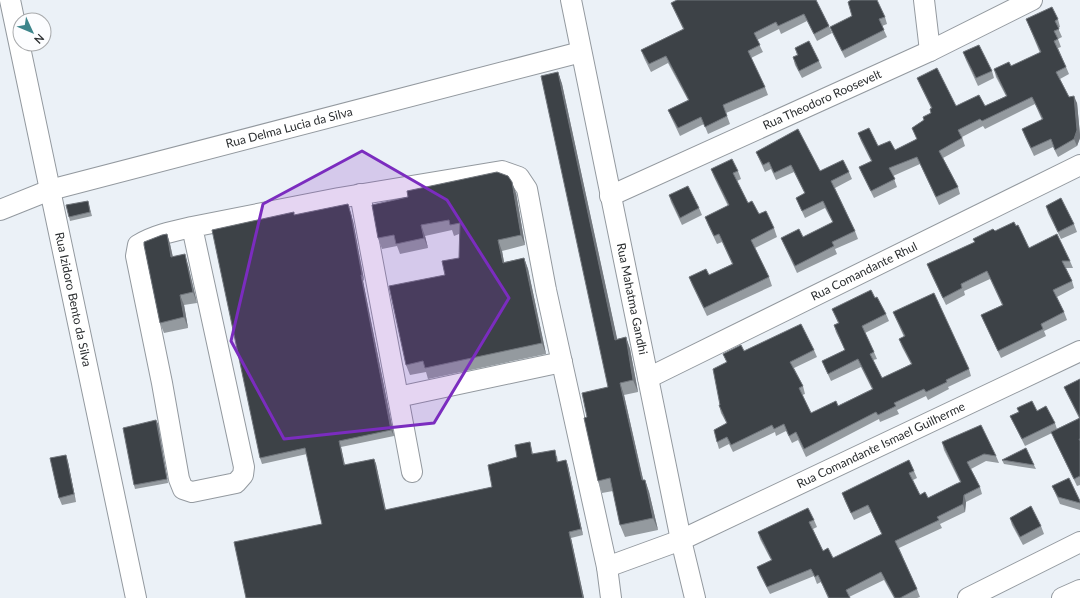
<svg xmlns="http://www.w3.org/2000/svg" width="1080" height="598" font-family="Lato,sans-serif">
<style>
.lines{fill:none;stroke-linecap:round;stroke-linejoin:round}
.minor-casing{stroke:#93999f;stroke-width:22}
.minor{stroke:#fff;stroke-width:20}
.wall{fill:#949a9f}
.shaded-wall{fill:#71767c}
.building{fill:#3d4247;stroke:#71767c}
.marked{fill:#7b2cbf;fill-opacity:0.2;stroke:#7b2cbf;stroke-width:3;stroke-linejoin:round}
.labels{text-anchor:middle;stroke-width:4;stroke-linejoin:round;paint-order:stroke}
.street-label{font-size:12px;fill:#2b2e30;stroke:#fcfdff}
</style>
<rect width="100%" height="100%" fill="#ebf1f7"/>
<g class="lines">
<defs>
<g id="minor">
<path id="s1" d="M10,0L136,598"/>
<path id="s2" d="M571,0L681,540L695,598"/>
<polyline points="924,0 930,51"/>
<polyline points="360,194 412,472"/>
<path id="s3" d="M610,196L930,51L1032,0"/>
<path id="s4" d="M0,210L50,190L581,52"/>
<path d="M192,227L244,467L243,475L236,483L192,492L183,489L179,479L162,383L136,256L138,245C154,235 174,231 192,227L339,198L502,171L519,177L527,189L546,290L607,567L611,598"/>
<path id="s5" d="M648,378L1080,165"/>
<polyline points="398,397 562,362"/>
<path id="s6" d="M607,567L681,540L1080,351"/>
<polyline points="968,598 1080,542"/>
<polyline points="1062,598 1080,590"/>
</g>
</defs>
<use href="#minor" class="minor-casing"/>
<use href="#minor" class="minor"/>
</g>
<g class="wall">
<polygon points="816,0 829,26 832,33 817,41 807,21 781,34 779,29 757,40 763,52 751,58 765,87 768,95 726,113 730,124 708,134 704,124 680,136 671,117 668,110 688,100 668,63 651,72 644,58 641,50 683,29 674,10 671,3"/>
<polygon points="885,17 887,24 882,26 887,37 845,58 833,34 830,27"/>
<polygon points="1026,19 1058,19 1060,27 1058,28 1062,37 1058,39 1061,47 1058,48 1069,74 1060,79 1069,97 1077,103 1080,135 1080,138 1077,146 1058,157 1053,147 1034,156 1025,137 1022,129 1042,120 1035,104 985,129 983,126 962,137 965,146 943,158 958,187 960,194 939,205 920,164 893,176 897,187 874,198 862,174 859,167 871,161 861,141 858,133 878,146 895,150 917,139 912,128 924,120 931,113 930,109 931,108 920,85 917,78 956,106 985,106 1006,96 996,77 994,69 1011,66 1040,53"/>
<polygon points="795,48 819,61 822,68 802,78 795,65 793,57 797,55"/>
<polygon points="963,52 992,71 994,78 978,86 966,60"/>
<polygon points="558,72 562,84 617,339 626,337 630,349 638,392 624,395 643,480 645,480 649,492 658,530 625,537 620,525 613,491 602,493 598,481 587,417 608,387"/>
<polygon points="756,152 820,171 849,172 852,179 835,188 855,231 858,239 835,249 837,254 797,273 784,245 781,238 803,237 833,223 825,208 805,218 799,205 796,198 805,194 794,172 776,180 771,169 765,172 759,159"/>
<polygon points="711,169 738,171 741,179 737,181 748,203 774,228 777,237 755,248 769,277 772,286 707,316 692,285 689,277 709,275 732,264 722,242 717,244 708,225 705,217 728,206 714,177"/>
<polygon points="516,193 525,245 502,251 504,262 524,258 528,269 546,354 428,379 426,372 410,375 406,365 445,275 459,258 459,234 454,236 452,230 425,236 428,248 400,254 397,246 382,249 378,238 408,197"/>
<polygon points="669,195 699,208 702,215 682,225 671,202"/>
<polygon points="88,201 92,216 70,221 69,217"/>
<polygon points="1046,206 1074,224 1077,232 1061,239 1048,213"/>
<polygon points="295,215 353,221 364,280 363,281 394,436 341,447 345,465 374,459 376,464 386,510 492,487 530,442 533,454 557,456 558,462 566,460 568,466 583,535 571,538 584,598 246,598 322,524 307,454 262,464 260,458"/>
<polygon points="995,231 1029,248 1070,261 1073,268 1066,268 1072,281 1074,288 1057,297 1064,312 1067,320 1044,331 1046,336 1001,358 984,322 981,315 1002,305 990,279 964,291 965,295 946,305 930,272 927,264 975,242 973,239"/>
<polygon points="167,234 170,244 173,257 188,265 197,303 184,305 188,328 164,333 160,323"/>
<polygon points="875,298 886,314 889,321 865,333 874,352 877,359 873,360 882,378 911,364 902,347 899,339 904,337 896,319 893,312 969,369 971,376 948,387 949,389 928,400 926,396 897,410 899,414 880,422 879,419 806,457 798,440 792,443 786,431 776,436 775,432 733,452 729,444 719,449 717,442 727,424 721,413 719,405 720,405 727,363 723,354 744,351 814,350 817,357 794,368 803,386 805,394 802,395 811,413 838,406 872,389 861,367 831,381 825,368 822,361 845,350 836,332 834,325 838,323 832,309"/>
<polygon points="1080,380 1080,485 1077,486 1054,439 1052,433 1025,446 1010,416 1018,412 1037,411 1055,423 1057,429 1079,418 1067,394 1064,387"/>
<polygon points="156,420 158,424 168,483 135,489 134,485"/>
<polygon points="942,442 996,456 999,463 986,461 971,469 980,487 982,494 966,502 965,512 940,524 942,528 899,548 917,589 920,597 917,598 894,598 884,580 849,597 850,598 828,598 821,582 817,584 814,576 770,594 760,575 757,567 771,560 760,539 758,532 814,520 817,527 813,529 823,551 833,558 882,535 871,512 854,520 845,501 842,493 914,471 917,478 913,480 920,495 928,498 960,482 944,450"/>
<polygon points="1002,460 1034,465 1036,469 1004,464"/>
<polygon points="68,462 76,502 62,505 59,498"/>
<polygon points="1052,486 1080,501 1080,510 1060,504"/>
<polygon points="1010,518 1041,526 1044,534 1023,545 1012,525"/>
</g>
<g class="shaded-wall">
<polygon points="558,72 562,84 620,352 615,340"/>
<polygon points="1074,96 1077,103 1080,135 1080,138 1077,146 1074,139"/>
<polygon points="512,182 516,193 525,245 521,235"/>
<polygon points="348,204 353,221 364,280 362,275"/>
<polygon points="421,225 425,236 428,248 424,238"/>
<polygon points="167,234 170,244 175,268 171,257"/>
<polygon points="498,240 502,251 506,273 503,263"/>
<polygon points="185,254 188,265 197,303 193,292"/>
<polygon points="524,258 528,269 546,354 542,343"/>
<polygon points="361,275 363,281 394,436 391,430"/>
<polygon points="180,295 184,305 188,328 184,317"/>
<polygon points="626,337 630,349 638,392 633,380"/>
<polygon points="620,383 624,395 646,492 642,480"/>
<polygon points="156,420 158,424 168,483 167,479"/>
<polygon points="339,441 341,447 346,471 344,465"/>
<polygon points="66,455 68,462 76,502 74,494"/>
<polygon points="374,459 376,464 387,516 385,510"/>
<polygon points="566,460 568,466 583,535 581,529"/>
<polygon points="645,480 649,492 658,530 653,518"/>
<polygon points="964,495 966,502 965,512 963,504"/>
<polygon points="569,532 571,538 584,598 583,598"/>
</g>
<g class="building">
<polygon points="677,0 816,0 829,26 814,34 804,14 778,26 776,22 754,33 760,45 748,51 765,87 723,105 727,116 705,127 701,117 678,128 668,110 689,100 666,56 649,64 641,50 684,29 671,3"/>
<polygon points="851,0 877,0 885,17 879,19 884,30 842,51 830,27 852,16 848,2"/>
<polygon points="1052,7 1058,19 1055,21 1059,29 1054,31 1058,39 1054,41 1066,67 1056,72 1069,97 1074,96 1077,130 1074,139 1055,150 1051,139 1031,148 1022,129 1043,119 1032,97 982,121 980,119 958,130 962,138 939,151 958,187 936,197 917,157 889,168 895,179 871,191 859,167 872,161 858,133 869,128 878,146 890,141 895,150 917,139 912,128 924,120 923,117 931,113 930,109 932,108 917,78 937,68 956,106 979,95 985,106 1007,96 994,69 1009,62 1011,66 1041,52 1026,19"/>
<polygon points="809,41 819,61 799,71 793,57 798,55 795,48"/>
<polygon points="979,45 992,71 976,78 963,52"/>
<polygon points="558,72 615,340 626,337 633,380 620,383 642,480 645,480 653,518 620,525 610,478 598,481 584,418 587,417 582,393 608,387 541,76"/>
<polygon points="798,129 820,171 843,160 849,172 831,181 855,231 832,242 834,246 795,266 781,238 799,229 803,237 833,222 823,201 802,211 796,198 805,193 791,165 774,173 769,162 763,165 756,152"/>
<polygon points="732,159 738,171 733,173 748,203 752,201 759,214 766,211 774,228 751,240 769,277 704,308 689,277 706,269 709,275 733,264 719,234 714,236 705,217 729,205 711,169"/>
<polygon points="497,172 508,176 512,182 521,235 498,240 503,263 524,258 542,343 425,368 423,361 406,365 389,286 445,275 442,261 459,258 460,223 450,225 449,220 421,225 424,238 396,244 394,235 378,238 372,205 408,197 407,191"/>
<polygon points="688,186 699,208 680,218 669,195"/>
<polygon points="1061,198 1074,224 1058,232 1046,206"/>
<polygon points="88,201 90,212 69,217 66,205"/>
<polygon points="348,204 351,215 362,275 361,275 391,430 339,441 344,465 374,459 385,510 492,487 488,465 517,457 515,445 530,442 532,454 555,450 557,462 566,460 581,529 569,532 583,598 246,598 234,542 322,524 305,448 260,458 212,230 294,212 294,215"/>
<polygon points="1014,222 1016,226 1018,225 1029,248 1057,234 1070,261 1062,261 1072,281 1053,290 1064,312 1041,324 1043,329 998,351 981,315 1003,305 987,271 961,284 962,288 943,298 927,264 975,242 973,239 993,229 995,231"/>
<polygon points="167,234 171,257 185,254 193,292 180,295 184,317 160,323 144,245 144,242 162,235"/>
<polygon points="871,290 875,298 877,297 886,314 862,326 874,352 870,354 882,378 912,364 899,339 905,336 893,312 934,293 969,369 946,380 947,382 926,392 924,389 894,403 896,406 878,415 876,412 804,449 796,432 789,436 784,424 774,429 772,425 731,445 727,437 717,442 714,430 727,423 719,405 720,405 713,369 727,362 723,354 741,345 744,351 801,324 814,350 790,362 803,386 799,388 811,413 836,401 838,406 873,389 858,359 828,374 822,361 845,350 834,325 839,323 832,309"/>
<polygon points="1080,379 1080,439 1079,439 1080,441 1080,476 1074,479 1051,432 1080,418 1064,387"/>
<polygon points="1032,401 1037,411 1046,406 1055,423 1022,439 1010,416 1019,412 1017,408"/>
<polygon points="156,420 167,479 134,485 123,428"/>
<polygon points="981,425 996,456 984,454 967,462 980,487 964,495 963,504 937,517 939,520 895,541 917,589 900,598 895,598 881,572 846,590 850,598 829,598 818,575 815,577 811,569 767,587 757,567 772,560 758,532 808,508 814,520 809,522 823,551 828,548 833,558 882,534 868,505 851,513 842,493 909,460 914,471 909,473 920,495 925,492 928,498 956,484 961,482 942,442"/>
<polygon points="1026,448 1034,465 1002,460"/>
<polygon points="66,455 74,494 59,498 50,458"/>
<polygon points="1069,478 1080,501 1080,503 1058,497 1052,486"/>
<polygon points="1031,506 1041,526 1020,537 1010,518"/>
</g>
<path class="marked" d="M362,151L447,200L509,298L434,423L284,439L231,341L263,204Z"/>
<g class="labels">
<g class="street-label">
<text dy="4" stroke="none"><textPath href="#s3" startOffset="233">Rua Theodoro Roosevelt</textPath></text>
<text dy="4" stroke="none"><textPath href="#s4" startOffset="301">Rua Delma Lucia da Silva</textPath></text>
<text dy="4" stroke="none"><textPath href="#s5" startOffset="241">Rua Comandante Rhul</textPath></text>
<text dy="4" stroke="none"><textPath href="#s1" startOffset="306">Rua Izidoro Bento da Silva</textPath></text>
<text dy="4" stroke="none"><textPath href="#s2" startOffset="305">Rua Mahatma Gandhi</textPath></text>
<text dy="4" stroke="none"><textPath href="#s6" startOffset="300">Rua Comandante Ismael Guilherme</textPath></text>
</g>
</g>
<g transform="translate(32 32) rotate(134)"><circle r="19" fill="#fcfdff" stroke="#a8aaac"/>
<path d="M0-3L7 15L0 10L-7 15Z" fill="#3d858b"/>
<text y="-6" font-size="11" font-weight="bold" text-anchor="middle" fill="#2b2e30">N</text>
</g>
</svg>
